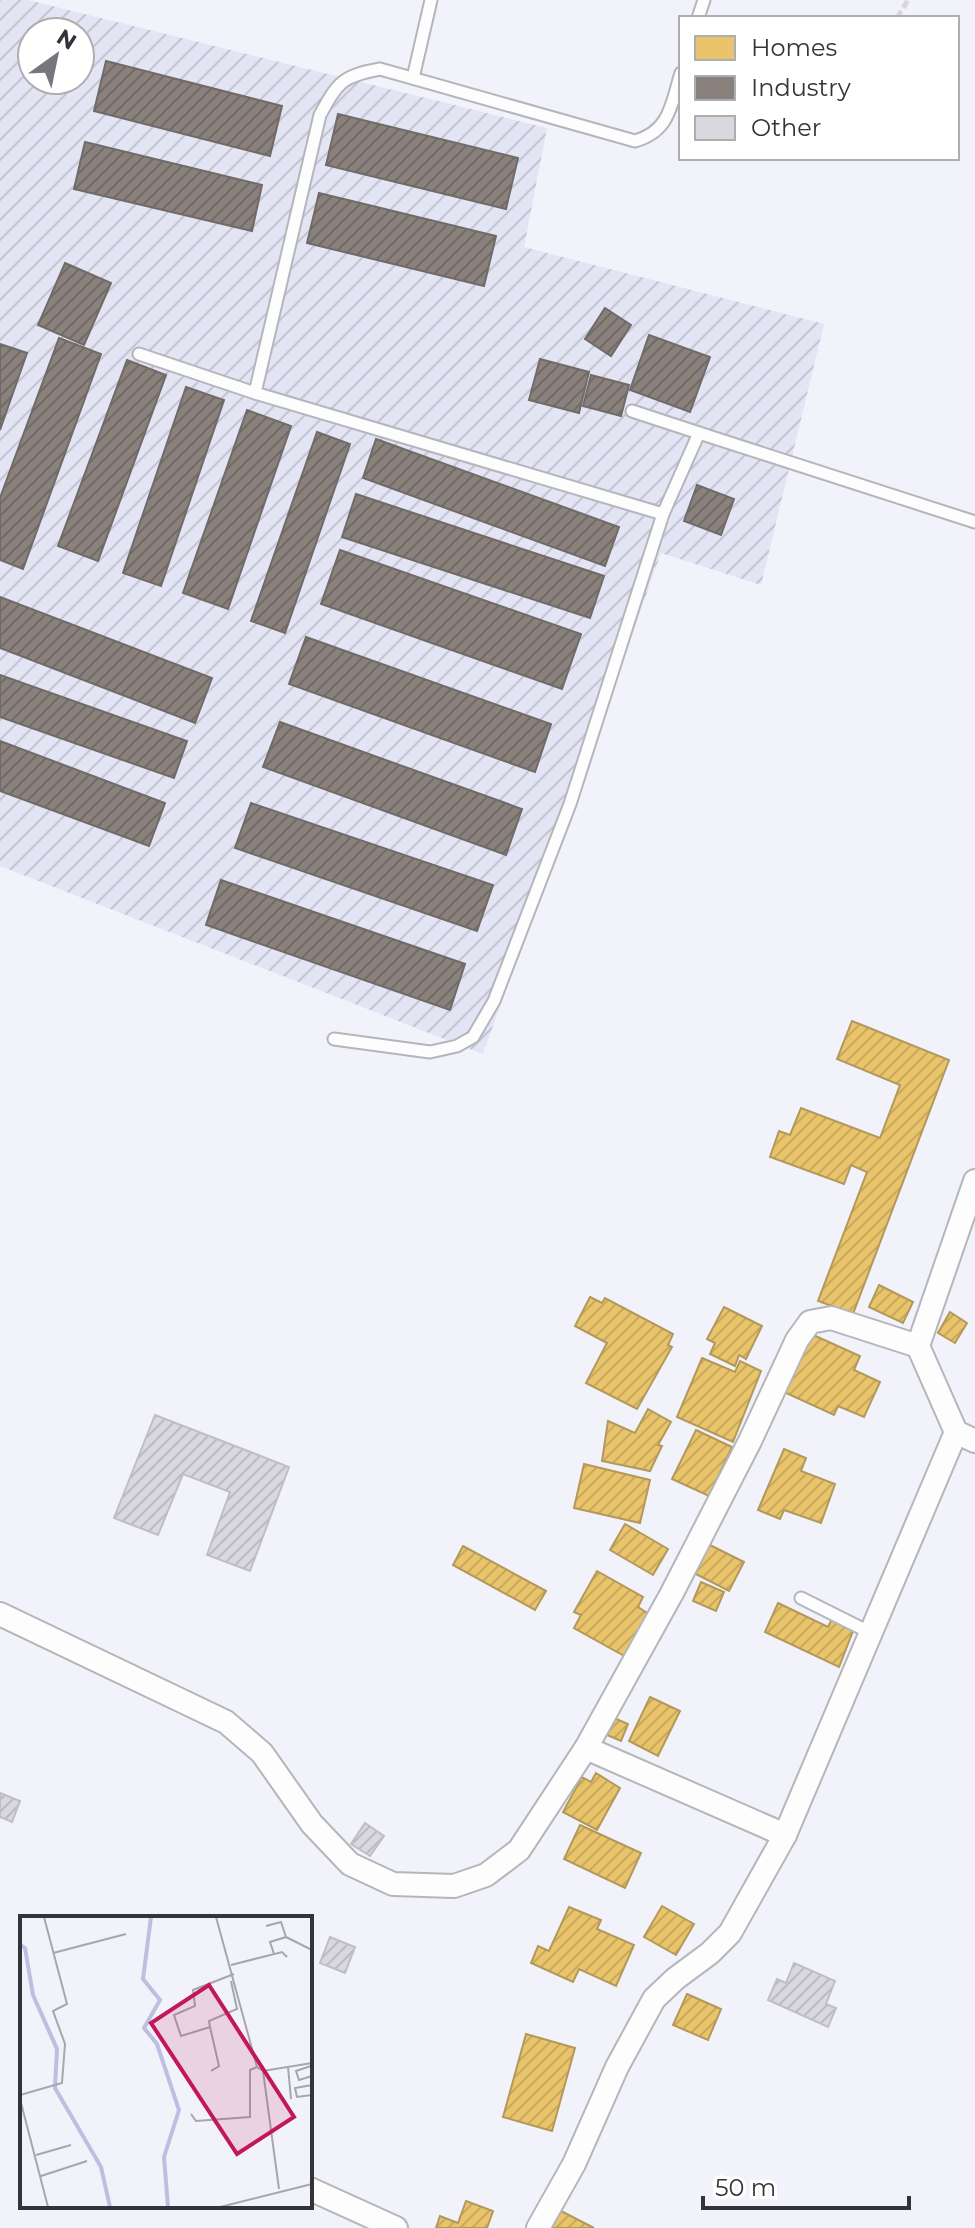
<svg xmlns="http://www.w3.org/2000/svg" width="975" height="2228" font-family="Montserrat,sans-serif">
<style>
.industrial{fill:url(#industrial-furrows);fill-rule:evenodd}
.homes{fill:url(#homes-hatch);stroke:#b2995b;stroke-width:2}
.industry{fill:url(#industry-hatch);stroke:#706a68;stroke-width:2}
.building{fill:url(#building-hatch);stroke:#bebfc5;stroke-width:2}
.lines{fill:none;stroke-linecap:round;stroke-linejoin:round}
.service-casing{stroke:#b5b6bb;stroke-width:15}
.minor-casing{stroke:#b5b6bb;stroke-width:26}
.path{stroke:#d7d7da;stroke-width:5;stroke-dasharray:8 4;stroke-linecap:butt}
.service{stroke:#fdfdfe;stroke-width:11}
.minor{stroke:#fdfdfe;stroke-width:22}
.inset-river{fill:none;stroke:#bdbfe0;stroke-width:4}
.inset-road{fill:none;stroke:#a6a6ad;stroke-width:2}
.view{fill:#c2185b;fill-opacity:0.15;stroke:#c2185b;stroke-width:4}
.inset-edge{fill:none;stroke:#333439;stroke-width:4}
</style>
<defs>
<pattern id="industrial-furrows" width="10" height="10" patternUnits="userSpaceOnUse" patternTransform="scale(2)"><rect width="10" height="10" fill="#e4e5f4"/><path d="M-1 1l2-2M0 10L10 0M9 11l2-2" fill="none" stroke="#c4c5d2"/></pattern>
<pattern id="homes-hatch" width="6" height="6" patternUnits="userSpaceOnUse" patternTransform="scale(2)"><rect width="6" height="6" fill="#e9c46a"/><path d="M-1 1l2-2M0 6l6-6M5 7l2-2" fill="none" stroke="#c8a95d"/></pattern>
<pattern id="industry-hatch" width="6" height="6" patternUnits="userSpaceOnUse" patternTransform="scale(2)"><rect width="6" height="6" fill="#8a817c"/><path d="M-1 1l2-2M0 6l6-6M5 7l2-2" fill="none" stroke="#716a67"/></pattern>
<pattern id="building-hatch" width="6" height="6" patternUnits="userSpaceOnUse" patternTransform="scale(2)"><rect width="6" height="6" fill="#d8d8de"/><path d="M-1 1l2-2M0 6l6-6M5 7l2-2" fill="none" stroke="#bababf"/></pattern>
</defs>
<rect width="100%" height="100%" fill="#f2f2fa"/>
<path class="industrial" d="M0,0H28L547,128L524,247L824,324L761,585L661,553L483,1054L0,866ZM32,32H80V80H32Z"/>
<g class="homes">
<polygon points="852,1021 949,1060 853,1314 818,1301 867,1172 851,1165 844,1184 770,1157 779,1131 790,1135 801,1108 880,1138 900,1085 837,1059"/>
<polygon points="879,1285 913,1302 903,1323 869,1307"/>
<polygon points="590,1297 602,1303 605,1298 673,1334 668,1345 672,1347 637,1409 586,1383 607,1343 575,1326"/>
<polygon points="724,1307 762,1326 746,1359 739,1355 735,1366 710,1354 715,1343 707,1339"/>
<polygon points="950,1312 967,1323 955,1343 938,1333"/>
<polygon points="811,1334 860,1356 854,1370 880,1382 864,1417 838,1406 834,1415 784,1392"/>
<polygon points="702,1358 735,1372 740,1361 761,1371 733,1442 677,1417"/>
<polygon points="648,1409 671,1422 658,1445 662,1446 650,1471 602,1461 608,1421 635,1433"/>
<polygon points="696,1430 732,1447 709,1496 672,1479"/>
<polygon points="784,1449 806,1458 801,1471 835,1484 821,1523 784,1510 780,1519 758,1510"/>
<polygon points="584,1464 650,1480 640,1523 574,1508"/>
<polygon points="625,1524 668,1549 653,1575 610,1550"/>
<polygon points="704,1542 744,1562 729,1591 690,1571"/>
<polygon points="463,1546 546,1591 535,1610 453,1565"/>
<polygon points="597,1571 643,1597 638,1607 649,1614 626,1657 574,1628 581,1615 574,1612"/>
<polygon points="701,1582 724,1592 716,1611 693,1601"/>
<polygon points="778,1603 828,1627 834,1615 855,1626 839,1667 765,1632"/>
<polygon points="650,1697 680,1711 658,1756 629,1741"/>
<polygon points="614,1718 628,1724 621,1741 607,1735"/>
<polygon points="596,1773 620,1788 597,1830 563,1812 582,1777 591,1782"/>
<polygon points="580,1825 641,1853 625,1888 564,1859"/>
<polygon points="662,1906 694,1924 676,1955 644,1937"/>
<polygon points="569,1907 601,1920 597,1929 634,1945 616,1986 579,1969 573,1982 531,1963 538,1946 549,1951"/>
<polygon points="687,1994 721,2009 708,2040 673,2025"/>
<polygon points="526,2034 575,2048 552,2131 503,2117"/>
<polygon points="466,2201 493,2211 487,2228 436,2228 440,2216 458,2223"/>
<polygon points="561,2211 594,2228 546,2228 548,2222 553,2225"/>
</g>
<g class="industry">
<polygon points="106,61 282,106 270,156 94,111"/>
<polygon points="338,114 518,158 506,209 326,165"/>
<polygon points="85,142 262,185 252,231 74,189"/>
<polygon points="319,193 496,236 484,286 307,243"/>
<polygon points="65,263 111,283 84,345 38,325"/>
<polygon points="605,308 631,325 611,356 585,339"/>
<polygon points="649,335 710,357 690,412 630,390"/>
<polygon points="59,338 101,354 23,569 0,560 0,498"/>
<polygon points="0,344 27,353 0,430"/>
<polygon points="540,359 589,372 579,413 529,400"/>
<polygon points="127,360 166,375 98,561 58,546"/>
<polygon points="591,375 629,385 621,416 583,406"/>
<polygon points="186,387 224,400 161,586 123,573"/>
<polygon points="247,410 291,426 228,609 183,593"/>
<polygon points="317,432 350,444 285,633 251,621"/>
<polygon points="376,439 619,527 605,566 363,478"/>
<polygon points="697,485 734,499 721,535 684,521"/>
<polygon points="356,494 604,576 590,618 342,537"/>
<polygon points="340,550 581,634 562,689 321,604"/>
<polygon points="0,597 212,678 195,723 0,648"/>
<polygon points="306,637 551,724 535,772 289,684"/>
<polygon points="0,675 187,741 174,778 0,717"/>
<polygon points="280,722 522,809 506,855 263,767"/>
<polygon points="0,741 165,803 149,846 0,791"/>
<polygon points="251,803 493,885 477,931 235,848"/>
<polygon points="221,880 465,964 450,1010 206,925"/>
</g>
<g class="building">
<polygon points="155,1415 289,1467 250,1571 207,1555 230,1492 183,1474 158,1535 114,1518"/>
<polygon points="0,1793 20,1801 12,1822 0,1817"/>
<polygon points="365,1823 384,1836 370,1856 351,1844"/>
<polygon points="330,1937 355,1947 345,1973 320,1963"/>
<polygon points="794,1963 835,1981 826,2004 836,2008 828,2027 768,2000 777,1979 786,1983"/>
</g>
<g class="lines">
<defs>
<g id="service">
<polyline points="698,18 704,0"/>
<polyline points="413,78 431,0"/>
<polyline points="139,354 255,393"/>
<polyline points="632,411 699,433"/>
<polyline points="663,514 699,433 975,522"/>
<path d="M334,1039L430,1052L457,1046L473,1037L494,1001L570,804L663,514L255,393L320,115C338,82 342,76 380,69L635,141C670,131 671,105 681,73"/>
<polyline points="801,1598 871,1633"/>
</g>
<g id="minor">
<polyline points="975,1181 918,1346 956,1432 975,1441"/>
<polyline points="0,1614 226,1722 262,1753 312,1824 350,1864 393,1884 454,1886 486,1875 519,1850 586,1748 672,1593 750,1441 797,1340 810,1322 831,1318 918,1346"/>
<polyline points="586,1748 785,1835"/>
<polyline points="310,2189 396,2228"/>
<polyline points="538,2228 574,2164 617,2067 654,1999 675,1979 710,1953 730,1933 785,1835 956,1432"/>
</g>
</defs>
<use href="#service" class="service-casing"/>
<use href="#minor" class="minor-casing"/>
<g class="path">
<polyline points="897,18 908,0"/>
<polyline points="830,159 835,158"/>
</g>
<use href="#service" class="service"/>
<use href="#minor" class="minor"/>
</g>
<g transform="translate(20 1916)">
<rect width="292" height="292" fill="#f2f2fa"/>
<path class="inset-river" d="M131,1L123,63L140,84L124,112L137,128L159,194L144,241L148,291M0,29L5,32L13,79L37,133L35,172L81,251L90,291"/>
<path class="inset-road" d="M196,1L237,151L243,155L292,147M246,10L261,6L266,21L250,26L254,38M266,21L292,34M33,37L106,18M211,49L262,36L267,41M190,111L189,105L217,93L211,65M291,150L276,155L279,164L292,160M268,151L271,183M191,155L199,150L190,111L161,120L154,99L175,90L173,74L214,58M243,155L259,273M292,169L275,172L277,181L292,179M0,179L42,167L45,128L33,95L47,88L24,1M0,183L28,291M171,198L176,205L230,201V154L237,151M16,239L51,229M21,260L67,245M200,291L292,268"/>
<path class="view" d="M189,69L274,201L217,238L131,107Z"/>
<rect width="292" height="292" class="inset-edge"/>
</g>
<rect x="679" y="16" width="280" height="144" fill="#ffffff" stroke="#adaeb0" stroke-width="2"/>
<rect x="695" y="36" width="40" height="24" fill="#e9c46a" stroke="#adaeb0" stroke-width="2"/>
<text x="751" y="56" font-size="24" fill="#333439">Homes</text>
<rect x="695" y="76" width="40" height="24" fill="#8a817c" stroke="#adaeb0" stroke-width="2"/>
<text x="751" y="96" font-size="24" fill="#333439">Industry</text>
<rect x="695" y="116" width="40" height="24" fill="#d8d8de" stroke="#adaeb0" stroke-width="2"/>
<text x="751" y="136" font-size="24" fill="#333439">Other</text>
<g transform="translate(56 56) rotate(33)"><circle r="38" fill="#ffffff" stroke="#adaeb0" stroke-width="2"/>
<path d="M0-6L14 30L0 20L-14 30Z" fill="#76767d"/>
<text y="-12" font-size="22" font-weight="bold" text-anchor="middle" fill="#333439">N</text>
</g>
<path d="M703 2196v12h206v-12" fill="none" stroke="#333439" stroke-width="4"/>
<text x="715" y="2196" font-size="24" fill="#333439" stroke="#ffffff" stroke-width="6" paint-order="stroke">50 m</text>
</svg>
